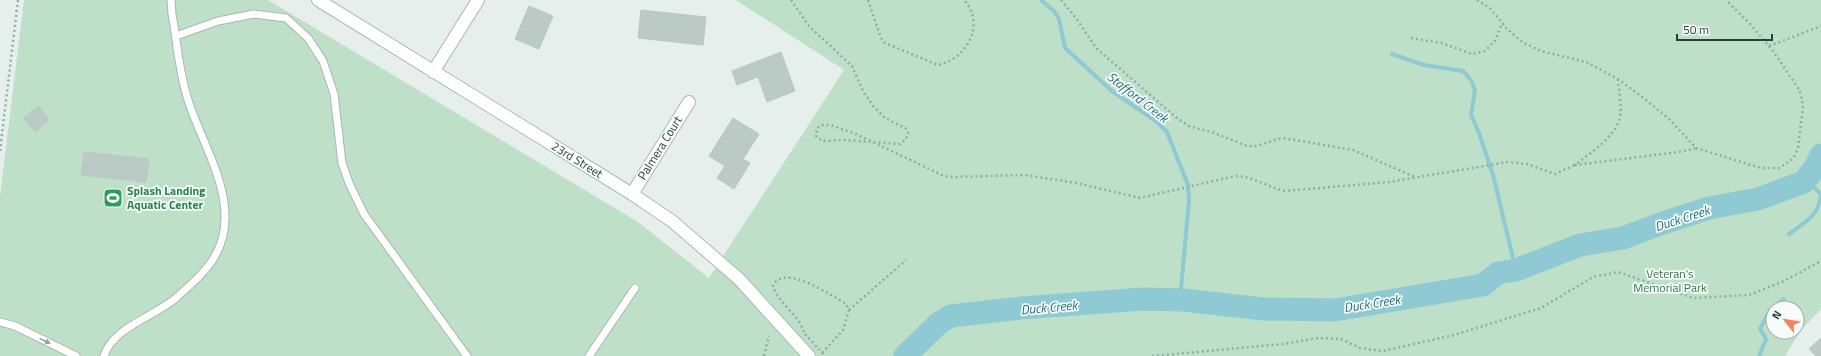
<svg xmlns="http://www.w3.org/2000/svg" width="1821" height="356" font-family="'Titillium Web',sans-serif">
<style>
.green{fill:#bfe0c8;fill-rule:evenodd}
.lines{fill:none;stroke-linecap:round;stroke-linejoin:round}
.stream{stroke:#8ec9d4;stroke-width:4}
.river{stroke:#8ec9d4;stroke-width:23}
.building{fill:#bbcac4;stroke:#b8c9c2}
.lane-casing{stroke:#a8b8b2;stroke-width:9}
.street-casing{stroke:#a8b8b2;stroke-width:14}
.secondary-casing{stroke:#a4bbb3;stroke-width:14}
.path{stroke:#86b3a5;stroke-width:2.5;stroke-dasharray:2 3;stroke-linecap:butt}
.lane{stroke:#fff;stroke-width:7}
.street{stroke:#fff;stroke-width:12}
.secondary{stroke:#fff;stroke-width:12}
.path-bridge{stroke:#86b3a5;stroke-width:2.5;stroke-dasharray:2 3;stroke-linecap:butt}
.oneway{fill:#92a09c}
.labels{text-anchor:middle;stroke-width:3.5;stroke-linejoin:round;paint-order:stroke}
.street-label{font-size:12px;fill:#24423a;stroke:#f7fbf9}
.leisure-label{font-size:12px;font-weight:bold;fill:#27864d;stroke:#f7fbf9;text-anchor:start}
.park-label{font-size:12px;fill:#2d7a4b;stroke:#f7fbf9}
.water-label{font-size:13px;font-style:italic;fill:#1c6f80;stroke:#f7fbf9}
</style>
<rect width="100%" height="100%" fill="#e6efeb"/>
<path class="green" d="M24,0H268L638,222L709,278L844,70L736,0H1821V309L1801,330L1785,356H0V196ZM1773,308H1797V332H1773Z"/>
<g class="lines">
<g class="stream">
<polyline points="1041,0 1054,11 1059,19 1065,48 1112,91 1157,122 1167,132 1188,185 1189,200 1181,289 1183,300"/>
<polyline points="1392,54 1424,65 1463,71 1471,80 1475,90 1471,115 1479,133 1493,175 1516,270"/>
<polyline points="1804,182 1814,187 1821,195"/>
<path d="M1789,234C1806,221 1818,217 1821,195"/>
<polyline points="1759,356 1766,339 1760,329 1770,310 1784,299"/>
</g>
<polyline class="river" points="905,356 939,323 951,316 1021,308 1143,299 1183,300 1263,309 1335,310 1483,285 1498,273 1516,270 1580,245 1623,238 1660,224 1709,208 1758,199 1804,182 1816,166 1821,155"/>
</g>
<g class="building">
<polygon points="529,6 553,16 539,49 515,39"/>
<polygon points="641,10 706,17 703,45 638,38"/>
<polygon points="781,52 795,91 767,102 758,77 737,85 732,71"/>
<polygon points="38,106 49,120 35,132 24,118"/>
<polygon points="733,118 759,134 743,159 750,163 734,189 717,178 725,166 709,156"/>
<polygon points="84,152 149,159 146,182 81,175"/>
<polygon points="1821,338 1821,356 1816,356 1809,349"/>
</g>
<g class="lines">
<defs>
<g id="lane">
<polyline points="176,36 218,21 254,14 286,18 308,38 323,61 334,94 342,163 349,183 364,214 467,356"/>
<polyline points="0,322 15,326 76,356"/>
<path d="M104,356C112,328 155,316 176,298C189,286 206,272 215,256C244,206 203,148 188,100C179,73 177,42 172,14L171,0"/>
<polyline points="589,356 635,288"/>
</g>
<g id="street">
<polyline points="433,72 478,0"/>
<polyline points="632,194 689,102"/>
</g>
<polyline id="secondary" points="318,0 632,194 672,221 739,279 809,356"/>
</defs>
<use href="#lane" class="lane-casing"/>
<use href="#street" class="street-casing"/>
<use href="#secondary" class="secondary-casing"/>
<g class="path">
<path d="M791,0L809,26L852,66L863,91L874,107L885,118L907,129L908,133L906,139L900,144L845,140L822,141L816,136L817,128L822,125H830L856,134L944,176L951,177L1025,175L1076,183L1140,198L1235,176C1253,176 1267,187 1285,191L1389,182L1508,162L1527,164L1555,174L1575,165"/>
<path d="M868,0L881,38L885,43L938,65C967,59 986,24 964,0"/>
<path d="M1061,0L1076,18L1096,48L1178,119L1189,126L1214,133L1247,146C1258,148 1271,140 1283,138L1353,150L1415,177"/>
<polyline points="1477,0 1490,8 1507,29 1522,42 1541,51 1586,62 1618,79 1645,99 1670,120 1696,148 1761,168 1779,168 1793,159 1798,148 1803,106 1800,91 1773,51 1751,25 1726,0"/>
<polyline points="1411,38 1442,43 1472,54 1485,51 1495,41 1502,23"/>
<polyline points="1769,46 1821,26"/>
<path d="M1618,79C1619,91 1622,105 1620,117C1616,137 1590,153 1575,165L1679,152L1696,148"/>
<polyline points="0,151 18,0"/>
<polyline points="849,310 906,260"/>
<path d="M804,332C798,314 779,304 773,286C783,262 832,296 846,304L849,310L843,330L821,354"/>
<polyline points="764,356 769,336"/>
<polyline points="1152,356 1283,344 1318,338 1341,339 1360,348 1383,351 1454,335 1541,308 1593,277 1618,272 1693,298 1749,295 1784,281 1821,261"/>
</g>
<use href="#lane" class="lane"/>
<use href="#street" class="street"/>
<use href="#secondary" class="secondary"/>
<polyline class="path-bridge" points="805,334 825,356"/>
</g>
<defs><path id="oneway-solid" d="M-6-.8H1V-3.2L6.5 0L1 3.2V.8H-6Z"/></defs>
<use class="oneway" href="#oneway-solid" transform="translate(45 341) rotate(26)"/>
<defs>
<symbol id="stadium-square" viewBox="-11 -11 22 22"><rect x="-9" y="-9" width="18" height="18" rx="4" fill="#2e9e5b" stroke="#f7fbf9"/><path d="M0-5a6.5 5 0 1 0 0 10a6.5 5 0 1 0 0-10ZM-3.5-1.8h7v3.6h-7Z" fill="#fff"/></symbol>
</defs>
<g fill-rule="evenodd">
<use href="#stadium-square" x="102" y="187" width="22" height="22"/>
</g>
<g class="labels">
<g class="street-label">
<text transform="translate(660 148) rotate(-58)" y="4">Palmera Court</text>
<text transform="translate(577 160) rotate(32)" y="4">23rd Street</text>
</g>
<g class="leisure-label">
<text x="127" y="195">Splash Landing<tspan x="127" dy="14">Aquatic Center</tspan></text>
</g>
<g class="park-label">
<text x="1670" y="278">Veteran's<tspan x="1670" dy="14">Memorial Park</tspan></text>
</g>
<g class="water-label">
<text transform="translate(1138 97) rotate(38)" y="5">Stafford Creek</text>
<text transform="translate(1682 218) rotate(-18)" y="5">Duck Creek</text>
<text transform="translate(1372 303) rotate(-9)" y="5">Duck Creek</text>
<text transform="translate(1049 307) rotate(-5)" y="5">Duck Creek</text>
</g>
</g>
<g transform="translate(1785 320) rotate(301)"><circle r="19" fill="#f7fbf9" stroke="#a3b1ad"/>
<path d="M0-3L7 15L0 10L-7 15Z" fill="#f4845f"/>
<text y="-6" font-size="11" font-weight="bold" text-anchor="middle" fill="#24423a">N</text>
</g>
<path d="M1677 34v6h95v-6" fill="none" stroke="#24423a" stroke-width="2"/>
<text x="1683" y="34" font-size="12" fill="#24423a" stroke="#f7fbf9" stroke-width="3" paint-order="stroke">50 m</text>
</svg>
